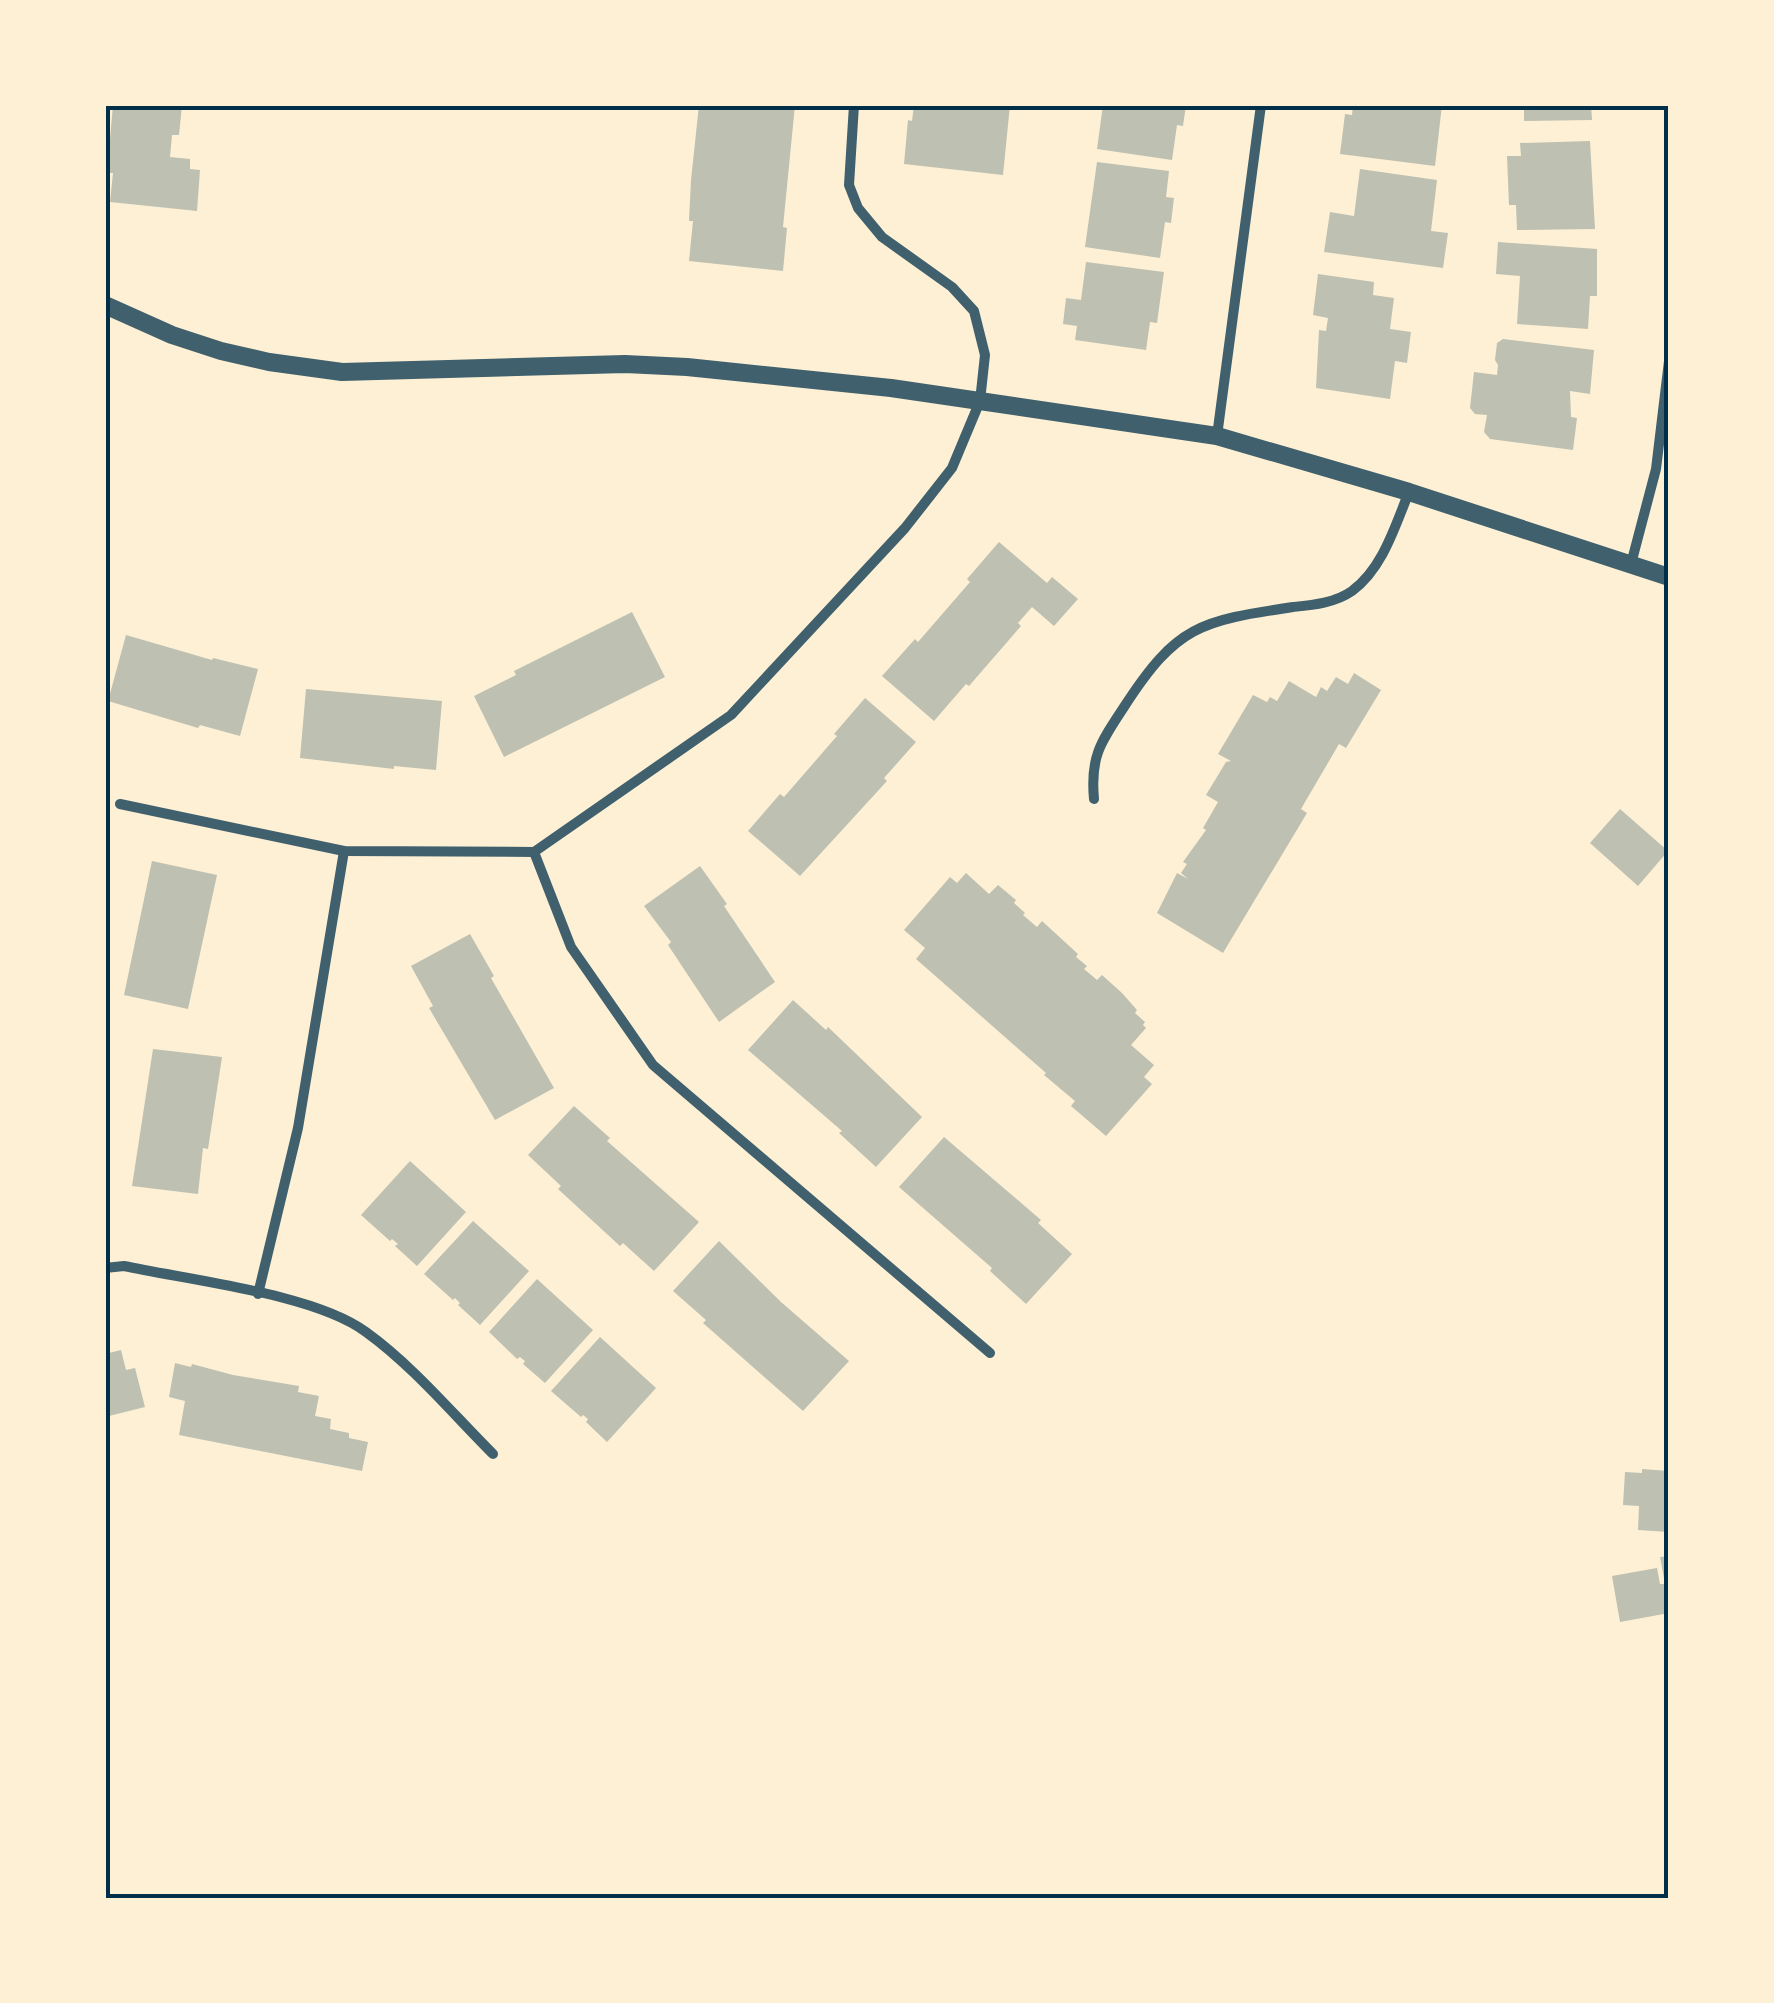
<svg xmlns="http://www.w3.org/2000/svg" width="1774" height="2003" font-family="Raleway,sans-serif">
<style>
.building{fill:#bec0b2}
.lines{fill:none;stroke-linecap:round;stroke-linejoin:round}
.minor{stroke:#3f606c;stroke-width:10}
.tertiary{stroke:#3f606c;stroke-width:18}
.neatline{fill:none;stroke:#003049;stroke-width:4}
</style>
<rect width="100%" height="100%" fill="#fdf0d5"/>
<g class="building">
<polygon points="113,105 182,105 179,135 172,135 170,157 190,159 190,169 200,170 197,211 110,202 113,173 107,173"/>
<polygon points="699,105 795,105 783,227 787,228 783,271 689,261 693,221 689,221 691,180"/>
<polygon points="914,105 1010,105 1003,175 904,164 908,120 912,121"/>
<polygon points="1103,105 1186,105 1183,126 1177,125 1172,160 1097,149"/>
<polygon points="1353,105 1442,105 1435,166 1340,154 1345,114 1352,115"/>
<polygon points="1524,105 1591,105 1592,120 1524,121"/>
<polygon points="1590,141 1595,229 1517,230 1516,205 1509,205 1507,156 1521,156 1520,143"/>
<polygon points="1097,162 1169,171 1166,197 1174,198 1171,223 1165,222 1160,258 1085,247"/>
<polygon points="1360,169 1437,180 1431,231 1448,233 1443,268 1324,252 1330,212 1354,216"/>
<polygon points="1498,242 1597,249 1597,296 1590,296 1588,329 1517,324 1520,276 1496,274"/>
<polygon points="1086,262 1164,272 1157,323 1150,322 1146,350 1075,340 1077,326 1063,324 1066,298 1081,300"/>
<polygon points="1318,274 1374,282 1373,295 1394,298 1390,329 1411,332 1407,363 1395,361 1390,399 1316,388 1319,330 1326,331 1328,318 1313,315"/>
<polygon points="1503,339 1594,350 1590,394 1570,391 1571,417 1577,418 1573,450 1490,439 1484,432 1487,415 1475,414 1470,408 1474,372 1497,375 1498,365 1495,360 1497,343"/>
<polygon points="999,542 1047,583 1052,577 1078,599 1054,626 1032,607 1018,623 1021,626 969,686 966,684 934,721 882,676 915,639 918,642 970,582 967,579"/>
<polygon points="632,612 665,677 504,757 474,696 516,675 514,671"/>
<polygon points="126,635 212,660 213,658 258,669 240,736 200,725 198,728 108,701"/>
<polygon points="1354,673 1381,690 1346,748 1339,744 1301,809 1307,813 1223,953 1157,913 1177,873 1188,879 1181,873 1187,864 1183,862 1206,830 1203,828 1218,802 1206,795 1226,762 1231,761 1218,754 1253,695 1267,702 1270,697 1277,701 1289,681 1316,697 1321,687 1327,691 1336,677 1348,684"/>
<polygon points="306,689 442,701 436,770 394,766 394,769 300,758"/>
<polygon points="865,698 916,742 884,778 887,781 800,876 748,831 780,794 784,797 837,736 834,734"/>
<polygon points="1620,809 1668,851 1638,886 1590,843"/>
<polygon points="152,861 217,875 188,1009 124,995"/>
<polygon points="700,866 727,904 724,906 775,982 719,1022 668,945 671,942 644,906"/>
<polygon points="966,873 989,894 998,885 1016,900 1014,903 1025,913 1023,915 1037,927 1042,921 1078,954 1076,957 1087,966 1084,969 1097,980 1102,975 1122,993 1137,1010 1135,1013 1145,1022 1143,1025 1146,1028 1131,1045 1154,1065 1144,1077 1152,1084 1106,1136 1071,1106 1075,1101 1044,1075 1046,1073 916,959 925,948 904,930 950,877 957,883"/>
<polygon points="470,934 494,976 491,978 554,1088 495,1120 429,1008 433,1006 411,966"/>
<polygon points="793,1000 826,1030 828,1027 922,1117 876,1167 839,1133 842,1131 748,1050"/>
<polygon points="153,1049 222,1057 208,1149 203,1148 198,1194 132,1186"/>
<polygon points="574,1106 610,1138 607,1141 699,1222 654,1271 623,1243 620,1246 558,1189 561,1186 528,1155"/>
<polygon points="944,1137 1041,1220 1038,1223 1072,1254 1026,1304 990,1271 992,1268 899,1187"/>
<polygon points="410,1161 466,1212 417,1266 395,1246 398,1244 392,1239 390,1241 361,1215"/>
<polygon points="473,1221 529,1271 480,1325 458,1305 460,1303 455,1298 453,1300 424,1274"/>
<polygon points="719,1241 781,1302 849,1361 803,1411 703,1323 706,1320 673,1291"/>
<polygon points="537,1279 593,1330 545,1383 523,1364 525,1361 520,1357 517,1359 489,1332"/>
<polygon points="600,1337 656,1388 607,1442 586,1422 588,1419 583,1415 581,1417 551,1391"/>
<polygon points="121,1350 126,1370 135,1368 145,1407 105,1417 105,1354"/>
<polygon points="175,1363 191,1367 192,1364 233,1375 299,1386 298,1392 319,1396 315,1416 331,1419 330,1429 349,1433 349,1438 368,1442 362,1471 179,1435 185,1401 169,1397"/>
<polygon points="1642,1469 1669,1471 1669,1532 1638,1530 1639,1506 1623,1505 1625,1472 1642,1473"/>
<polygon points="1669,1556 1669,1613 1620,1622 1612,1576 1657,1568 1660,1584 1665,1584 1660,1557"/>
</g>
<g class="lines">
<g class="minor">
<polyline points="1217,436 1261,105"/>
<polyline points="1631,564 1656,469 1669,361"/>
<path d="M1094,799C1090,756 1101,742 1124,707C1177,625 1200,621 1293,607C1313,605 1335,603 1352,591C1383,568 1395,526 1409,492"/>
<polyline points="120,804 344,851 534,852 731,715 905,528 952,468 980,401 985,355 974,311 952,287 882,237 858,208 849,185 854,105"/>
<polyline points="534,852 571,947 653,1065 990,1353"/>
<path d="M105,1268L124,1266C189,1280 315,1294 366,1332C413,1366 452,1413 493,1454"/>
<polyline points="258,1294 298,1128 344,851"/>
</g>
<polyline class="tertiary" points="105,305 172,335 221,351 269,362 342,372 625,364 687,367 891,388 1217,436 1409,492 1669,577"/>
</g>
<rect width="1774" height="2003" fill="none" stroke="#fdf0d5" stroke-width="215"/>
<rect x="108" y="108" width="1558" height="1788" class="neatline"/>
</svg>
